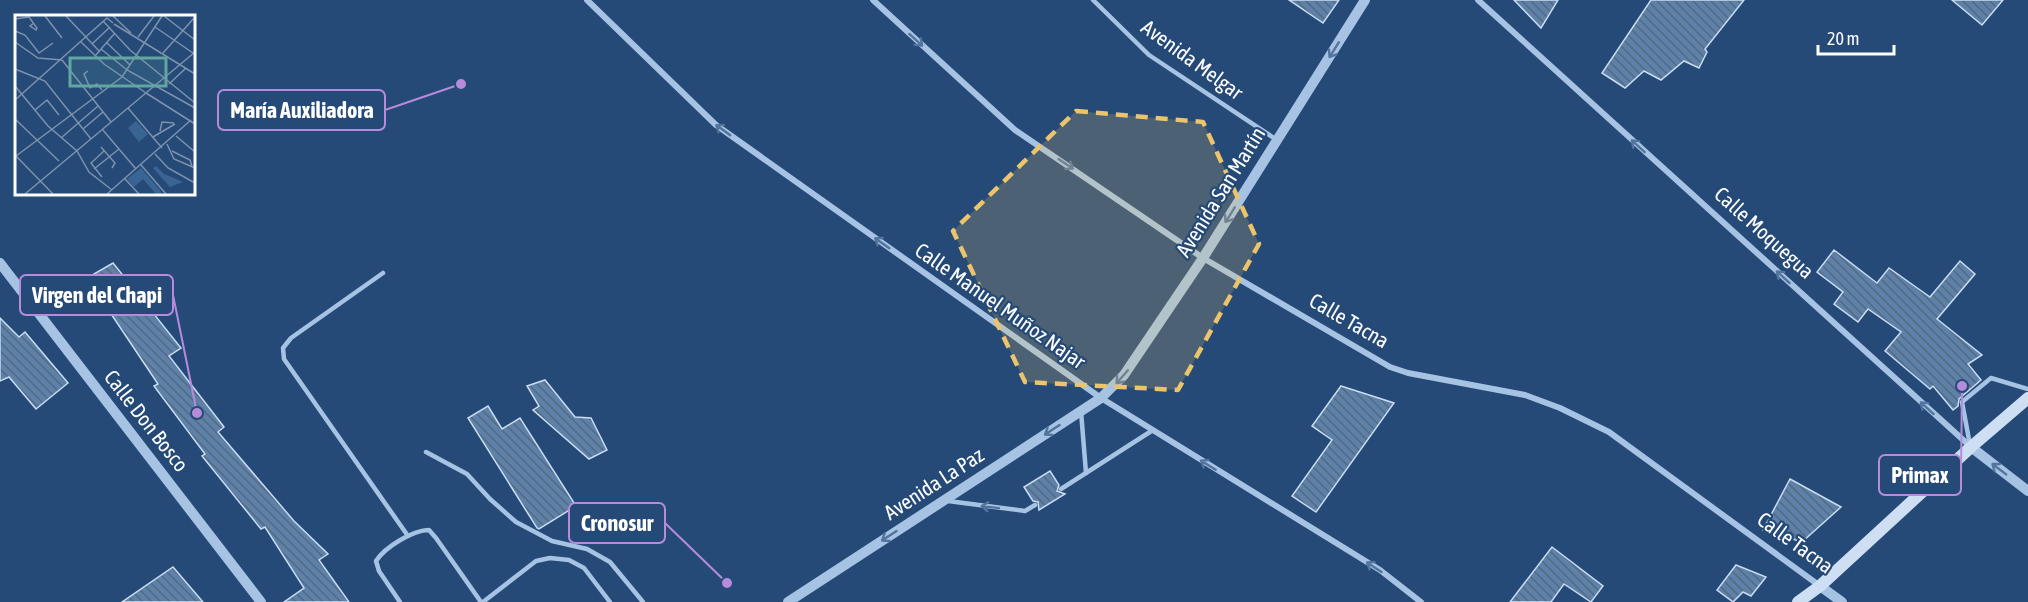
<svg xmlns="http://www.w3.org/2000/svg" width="2028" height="602" font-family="'Asap Condensed',sans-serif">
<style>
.building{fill:url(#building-back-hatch);stroke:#c8dcf2;stroke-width:1.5}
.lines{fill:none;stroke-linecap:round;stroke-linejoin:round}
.service{stroke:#a6c3e3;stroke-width:4.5}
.minor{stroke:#a6c3e3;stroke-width:6}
.tertiary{stroke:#a6c3e3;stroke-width:10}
.secondary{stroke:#cfdff3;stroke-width:12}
.oneway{stroke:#52749d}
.marked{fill:#ecc46b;fill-opacity:0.2;stroke:#ecc46b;stroke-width:4.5;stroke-dasharray:12 8;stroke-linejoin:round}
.labels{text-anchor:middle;stroke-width:4.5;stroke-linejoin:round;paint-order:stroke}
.street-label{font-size:21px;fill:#fff;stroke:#254a77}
.inset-road{fill:none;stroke:#7c92ad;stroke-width:1.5}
.view{fill:#63a6a1;fill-opacity:0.15;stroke:#63a6a1;stroke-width:3}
.inset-edge{fill:none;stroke:#fff;stroke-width:3}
.leader{fill:none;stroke:#b68bdc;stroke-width:2}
.callout-dot{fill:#b68bdc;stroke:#254a77;stroke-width:2}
.callout{fill:#254a77;stroke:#b68bdc;stroke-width:2}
.callout-label{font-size:22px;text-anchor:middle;font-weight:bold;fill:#fff}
</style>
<defs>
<pattern id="building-back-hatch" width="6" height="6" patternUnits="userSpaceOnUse" patternTransform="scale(1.5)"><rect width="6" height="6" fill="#5d81a9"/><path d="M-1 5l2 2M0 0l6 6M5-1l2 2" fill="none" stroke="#55697f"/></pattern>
</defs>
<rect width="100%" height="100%" fill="#254a77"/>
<g class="building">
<polygon points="1289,0 1339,0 1323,23"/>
<polygon points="1514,0 1558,0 1541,28"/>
<polygon points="1651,0 1744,0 1705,49 1707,52 1699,68 1684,61 1661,80 1644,71 1625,88 1602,73"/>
<polygon points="1952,0 2003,0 1982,25"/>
<polygon points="1834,250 1877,283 1889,268 1930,297 1960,261 1975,274 1937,319 1982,355 1968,364 1981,380 1959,399 1958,406 1953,410 1933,386 1930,389 1885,351 1901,332 1868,309 1858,322 1834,304 1843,292 1817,272"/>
<polygon points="113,263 181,348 169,356 224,427 218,432 294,521 328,554 319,560 349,602 284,602 304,588 265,527 261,529 202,456 205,454 154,386 158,384 87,278"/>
<polygon points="0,318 19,337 25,332 68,383 36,409 9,377 0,381"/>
<polygon points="545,380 575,417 591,418 607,450 589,459 533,410 539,406 527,386"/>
<polygon points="1341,386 1394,403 1316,512 1292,496 1332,440 1312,426"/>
<polygon points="488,406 502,429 520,418 576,506 539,529 537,528 468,418"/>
<polygon points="1050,471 1059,485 1057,491 1065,494 1039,510 1038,502 1033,501 1024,487"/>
<polygon points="1790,479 1841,507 1802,542 1763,530"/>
<polygon points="1552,547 1603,586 1591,602 1564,584 1551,602 1510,602"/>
<polygon points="1736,565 1766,577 1751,596 1743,592 1733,602 1717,590"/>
<polygon points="173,567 203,602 122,602"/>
</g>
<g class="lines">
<g class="service">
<polyline points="1093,0 1149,55 1277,140"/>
<polyline points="383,273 291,338 283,348 284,359 408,536"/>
<polyline points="1081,411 1086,473"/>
<polyline points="1970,445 1962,402 1991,378 2028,389"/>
<polyline points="426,452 467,474 490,499 516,522 552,541 587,549 610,562 643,602"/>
<polyline points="1061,489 1153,430"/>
<polyline points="948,501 1025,511 1035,505"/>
<path d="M400,602L379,571L376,561C385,547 413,530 429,530L436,538L481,602"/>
<polyline points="483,602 536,561 550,558 569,560 584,568 610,602"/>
</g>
<g class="minor">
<polyline points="587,0 716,125 1101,398 1380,570 1421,602"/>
<polyline points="873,0 1015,130 1203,258 1390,367 1408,373 1525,395 1560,408 1609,432 1820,586"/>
<polyline points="1478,0 1971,447"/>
</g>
<g class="tertiary">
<polyline points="0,263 261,602"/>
<polyline points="1971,447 2028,491"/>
<polyline points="1820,586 1842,602"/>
<polyline points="788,602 1101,398 1124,375 1203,258 1365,0"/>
</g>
<polyline class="secondary" points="1798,602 1820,586 1971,447 2028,398"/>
</g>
<defs><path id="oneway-shaft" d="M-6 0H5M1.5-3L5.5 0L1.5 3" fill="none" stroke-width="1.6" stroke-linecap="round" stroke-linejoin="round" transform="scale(1.5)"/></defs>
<g class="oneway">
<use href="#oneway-shaft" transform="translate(916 40) rotate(42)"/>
<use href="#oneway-shaft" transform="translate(1334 50) rotate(122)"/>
<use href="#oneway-shaft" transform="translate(723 130) rotate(-144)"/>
<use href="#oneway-shaft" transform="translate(1638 146) rotate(-138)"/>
<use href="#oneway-shaft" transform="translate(1066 164) rotate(34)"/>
<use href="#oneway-shaft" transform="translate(1230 215) rotate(122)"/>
<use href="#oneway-shaft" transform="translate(882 243) rotate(-145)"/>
<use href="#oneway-shaft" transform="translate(1783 277) rotate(-138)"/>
<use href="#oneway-shaft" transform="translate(1122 377) rotate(131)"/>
<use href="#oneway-shaft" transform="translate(1927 408) rotate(-138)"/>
<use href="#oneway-shaft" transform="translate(1052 430) rotate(147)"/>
<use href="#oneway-shaft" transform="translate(1208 465) rotate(-148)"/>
<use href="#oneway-shaft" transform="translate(1999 469) rotate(-143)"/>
<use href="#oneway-shaft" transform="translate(990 507) rotate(-173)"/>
<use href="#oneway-shaft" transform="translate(889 536) rotate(147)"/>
<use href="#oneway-shaft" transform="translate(1374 567) rotate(-147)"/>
</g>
<path class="marked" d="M1076,111L1203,122L1259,244L1178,390L1025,382L953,231Z"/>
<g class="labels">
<g class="street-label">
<text transform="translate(1192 60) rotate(36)" y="7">Avenida Melgar</text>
<text transform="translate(1221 192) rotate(-58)" y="7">Avenida San Martín</text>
<text transform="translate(1764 233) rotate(42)" y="7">Calle Moquegua</text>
<text transform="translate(1000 306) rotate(35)" y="7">Calle Manuel Muñoz Najar</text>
<text transform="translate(1349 321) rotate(30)" y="7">Calle Tacna</text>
<text transform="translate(146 421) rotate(52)" y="7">Calle Don Bosco</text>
<text transform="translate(934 484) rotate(-33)" y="7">Avenida La Paz</text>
<text transform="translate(1795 543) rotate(36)" y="7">Calle Tacna</text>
</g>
</g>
<g transform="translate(15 15)">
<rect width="180" height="180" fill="#254a77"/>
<path d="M141,151L149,159L168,167L155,172L138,153ZM126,153L145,175L147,179H141L128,164L119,172L112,164Z" fill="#396494"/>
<path d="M121,106L133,119L124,127L113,113Z" fill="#396494"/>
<path class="inset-road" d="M30,1L47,23M51,1L85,37M98,1L116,18M149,1L180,25M0,4L14,2L22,13L21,15L15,11L19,8M88,6L115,35L180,88M99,9L180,59M140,12L178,38M0,16L10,20L24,38L38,28M123,22L139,1M0,27L23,43L47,45M66,27L89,49L131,78M91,27L115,50M77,29L95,12M86,34L112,55L180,93M148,38L179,3M80,41L100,18M47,45L96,107M0,54L30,66L76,124M73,56L69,59L75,73L82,69L87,75M154,69L171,53M0,71L33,111L62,136L74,157L97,175M131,78L180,109M0,85L92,3L98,8M113,93L147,133M20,95L32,85L44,100M0,104L44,146M68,114L88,97M87,114L121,154M145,116L147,107L159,108M161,121L180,137M138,122L160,109M46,123L83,91M152,129L159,144L180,153M86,132L100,148L97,153M157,136L175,145L177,151M140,139L153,153L180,168M1,141L107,62L147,1M1,141L38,179M126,150L151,179M79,154L104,134M87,162L76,148L89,136M110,164L124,179M10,179L180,37M92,179L176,105"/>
<path class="view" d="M55,43H151V71H55Z"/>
<rect width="180" height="180" class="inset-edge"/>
</g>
<path class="leader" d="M461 84L385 110M197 413L173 295M1962 386L1961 475M727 583L665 523"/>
<g class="callout-dot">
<circle cx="461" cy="84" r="6"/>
<circle cx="197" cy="413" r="6"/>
<circle cx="1962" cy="386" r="6"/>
<circle cx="727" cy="583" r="6"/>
</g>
<g class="callout">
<rect x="218" y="90" width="167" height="40" rx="6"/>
<rect x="20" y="275" width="153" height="40" rx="6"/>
<rect x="1879" y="455" width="82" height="40" rx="6"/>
<rect x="569" y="503" width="96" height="40" rx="6"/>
</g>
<g class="callout-label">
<text x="302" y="118">María Auxiliadora</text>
<text x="97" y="303">Virgen del Chapi</text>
<text x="1920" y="483">Primax</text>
<text x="617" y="531">Cronosur</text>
</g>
<path d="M1818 45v9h76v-9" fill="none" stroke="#ffffff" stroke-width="3"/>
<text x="1827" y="45" font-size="18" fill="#ffffff" stroke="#254a77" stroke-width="4.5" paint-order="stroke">20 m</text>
</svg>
